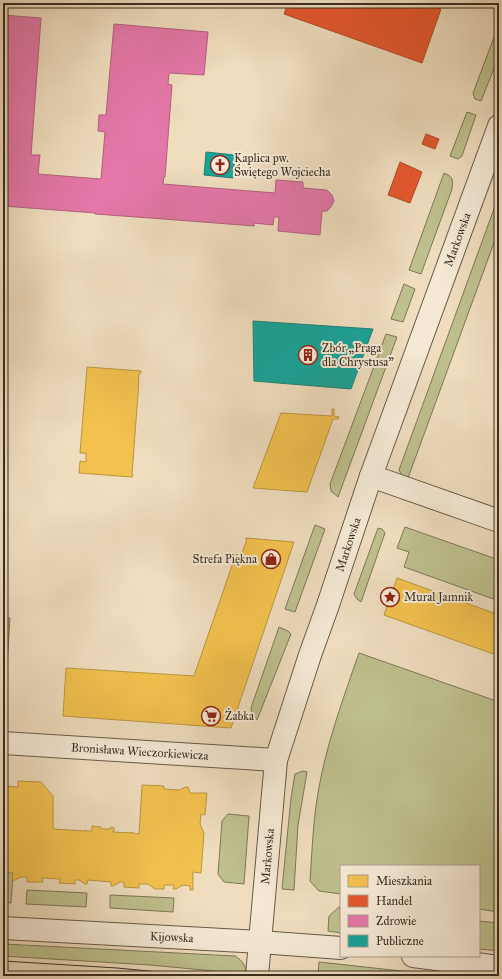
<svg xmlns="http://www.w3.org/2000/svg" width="502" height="979" font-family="'IM FELL Great Primer',serif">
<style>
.green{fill:#bec08e;stroke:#7c7757}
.homes{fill:#f2c14e;stroke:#ba9540}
.shops{fill:#e4572e;stroke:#b14b2a}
.health{fill:#e377a8;stroke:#b0617f}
.public{fill:#17a398;stroke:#218074}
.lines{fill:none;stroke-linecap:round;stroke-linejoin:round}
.minor-casing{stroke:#665a48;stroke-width:24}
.minor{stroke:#f5e9d5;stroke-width:22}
.tram{stroke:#392e20;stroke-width:1}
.labels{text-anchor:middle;stroke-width:4;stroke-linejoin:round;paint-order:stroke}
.poi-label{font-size:12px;fill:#392e20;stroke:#f5e9d5;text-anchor:start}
.street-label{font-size:12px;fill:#392e20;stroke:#f5e9d5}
</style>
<rect width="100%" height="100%" fill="#efddbe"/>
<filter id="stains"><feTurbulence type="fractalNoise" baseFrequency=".005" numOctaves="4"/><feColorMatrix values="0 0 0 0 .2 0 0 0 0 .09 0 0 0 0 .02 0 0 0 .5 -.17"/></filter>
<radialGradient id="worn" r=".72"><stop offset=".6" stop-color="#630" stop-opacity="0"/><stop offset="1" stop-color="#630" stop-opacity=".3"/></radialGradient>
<g class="green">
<polygon points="499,24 499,56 481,101 475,99 473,93"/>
<polygon points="467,112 476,115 462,156 458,159 450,156"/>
<path d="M444,173C453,177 453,179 452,189L421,274L409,270Z"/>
<polygon points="499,195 499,229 408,478 401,474 399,470"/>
<polygon points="404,284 415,289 403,322 391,319"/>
<polygon points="386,334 397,337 338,497 331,491 330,484"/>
<polygon points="315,525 325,529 295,612 285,609"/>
<polygon points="405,527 499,560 499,601 404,567 409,552 397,548"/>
<polygon points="378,528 382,529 385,533 361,602 357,599 354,594"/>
<polygon points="3,618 10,618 4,712 3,715"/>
<polygon points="279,627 288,631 291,634 257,720 252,714 251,708"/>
<path d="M359,653L499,702V912L479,909V866H341V894L319,891L310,881C312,852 313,822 318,793C326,745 343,699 359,653Z"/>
<polygon points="303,771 307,772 298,825 294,890 282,889 291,798 295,774"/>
<polygon points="228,814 249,816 244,884 224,882 218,874 222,821"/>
<polygon points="3,872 13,873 11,903 3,902"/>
<polygon points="27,890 87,893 86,907 26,904"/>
<polygon points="110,895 174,898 173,912 110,908"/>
<polygon points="340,906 341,933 328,931 329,916"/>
<polygon points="479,921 499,923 499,951 479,949"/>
<path d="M3,944L235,956C243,961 246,966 246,974L150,965L3,956Z"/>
<polygon points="319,962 447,976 318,976"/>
</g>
<g class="homes">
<polygon points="87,367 141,371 141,373 139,373 138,394 132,474 133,475 132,477 79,473 80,461 86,462 86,453 80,453"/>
<polygon points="332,409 334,409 334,416 339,417 338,419 333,419 307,492 253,488 281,413 332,416"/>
<polygon points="246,538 294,542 231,728 63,716 66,668 194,676 236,554 241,556 247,539 245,539"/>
<polygon points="397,578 499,615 499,656 384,615"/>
<polygon points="18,781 41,782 53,796 53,829 85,831 85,830 86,830 86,831 92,831 92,826 101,827 101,829 111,829 111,827 114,828 114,831 113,831 113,832 132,833 132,832 133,833 139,834 142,785 164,786 164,789 179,790 186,787 188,787 190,793 207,793 205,815 201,814 200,824 204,833 201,873 193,872 193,890 190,890 190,886 183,885 176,889 173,889 174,885 164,885 164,889 155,889 148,884 139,884 139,888 124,887 124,882 120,882 113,886 111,886 111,882 88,880 87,884 85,884 79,880 75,880 75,884 59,883 60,879 42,878 43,882 27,882 27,877 21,877 15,880 12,880 13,873 3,872 3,786 18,787"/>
</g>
<g class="shops">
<polygon points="288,3 424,3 441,9 422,63 284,14"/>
<polygon points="426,134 439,139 435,149 422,144"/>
<polygon points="400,162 422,172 410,203 388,195"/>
</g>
<polygon class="health" points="3,15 41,18 31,155 40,155 38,174 101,179 105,132 98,131 99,115 106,115 114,24 208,32 204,75 169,73 168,84 172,85 165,177 164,177 163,184 275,193 276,180 303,182 303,188 327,190 332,195 334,201 331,207 327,211 322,211 320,235 278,231 279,217 274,217 273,225 254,223 254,226 164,219 95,214 95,213 3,206"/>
<g class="public">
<polygon points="206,152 235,155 233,178 204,175"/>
<polygon points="253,321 373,329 351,389 254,381"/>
</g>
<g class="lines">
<defs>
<g id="minor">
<polyline points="371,476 499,521"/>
<path id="s1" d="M3,743L276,760"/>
<path id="s2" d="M3,928L260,942L341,948"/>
<polyline points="413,956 499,967"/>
<path id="s3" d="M257,976L276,760L310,655L328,605L371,476L499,126"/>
</g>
</defs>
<use href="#minor" class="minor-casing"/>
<use href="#minor" class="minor"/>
<g class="tram">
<polyline points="3,961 117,968 203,976"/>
<polyline points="3,975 12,976"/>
</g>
</g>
<defs>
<symbol id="church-ring" viewBox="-11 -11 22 22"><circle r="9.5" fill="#f5e9d5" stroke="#8f2418" stroke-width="1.5"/><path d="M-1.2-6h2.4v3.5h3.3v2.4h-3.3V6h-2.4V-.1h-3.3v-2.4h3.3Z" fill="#8f2418"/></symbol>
<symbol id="building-ring" viewBox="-11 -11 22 22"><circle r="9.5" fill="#f5e9d5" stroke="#8f2418" stroke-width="1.5"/><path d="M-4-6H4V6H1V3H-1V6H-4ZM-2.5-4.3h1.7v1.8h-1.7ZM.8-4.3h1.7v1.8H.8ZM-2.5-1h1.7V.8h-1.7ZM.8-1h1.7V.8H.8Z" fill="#8f2418"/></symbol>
<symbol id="shop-ring" viewBox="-11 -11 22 22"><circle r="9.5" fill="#f5e9d5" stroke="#8f2418" stroke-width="1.5"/><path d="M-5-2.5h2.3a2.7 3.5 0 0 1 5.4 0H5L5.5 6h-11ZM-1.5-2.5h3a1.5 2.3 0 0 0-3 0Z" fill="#8f2418"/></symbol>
<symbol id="sight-ring" viewBox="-11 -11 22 22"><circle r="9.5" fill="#f5e9d5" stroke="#8f2418" stroke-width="1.5"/><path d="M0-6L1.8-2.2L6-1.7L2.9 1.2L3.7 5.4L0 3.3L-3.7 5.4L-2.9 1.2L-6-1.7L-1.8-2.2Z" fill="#8f2418"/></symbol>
<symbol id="supermarket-ring" viewBox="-11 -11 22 22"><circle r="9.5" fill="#f5e9d5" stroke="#8f2418" stroke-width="1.5"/><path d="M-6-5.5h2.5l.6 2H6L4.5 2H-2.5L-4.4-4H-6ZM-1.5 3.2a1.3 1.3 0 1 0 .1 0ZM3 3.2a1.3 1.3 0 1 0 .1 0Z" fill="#8f2418"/></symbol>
</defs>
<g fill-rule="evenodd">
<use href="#church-ring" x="209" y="154" width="22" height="22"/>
<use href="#building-ring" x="297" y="344" width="22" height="22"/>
<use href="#shop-ring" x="260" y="548" width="22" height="22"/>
<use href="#sight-ring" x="379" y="586" width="22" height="22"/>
<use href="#supermarket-ring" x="200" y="705" width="22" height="22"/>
</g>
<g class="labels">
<g class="poi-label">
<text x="234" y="162">Kaplica pw.<tspan x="234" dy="14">Świętego Wojciecha</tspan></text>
<text x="322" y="352">Zbór „Praga<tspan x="322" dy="14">dla Chrystusa”</tspan></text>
<text x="257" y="563" text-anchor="end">Strefa Piękna</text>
<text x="404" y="601">Mural Jamnik</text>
<text x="225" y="720">Żabka</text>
</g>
<g class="street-label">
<text dy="4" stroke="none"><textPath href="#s3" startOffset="768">Markowska</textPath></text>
<text dy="4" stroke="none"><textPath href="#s3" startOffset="444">Markowska</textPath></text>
<text dy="4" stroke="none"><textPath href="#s1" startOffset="137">Bronisława Wieczorkiewicza</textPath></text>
<text dy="4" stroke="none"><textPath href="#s3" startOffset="120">Markowska</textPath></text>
<text dy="4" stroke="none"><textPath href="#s2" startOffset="169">Kijowska</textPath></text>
</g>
</g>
<rect width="502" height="979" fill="none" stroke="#efddbe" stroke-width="16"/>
<rect x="4" y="4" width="494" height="971" fill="none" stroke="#392e20" stroke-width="2"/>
<rect x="8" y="8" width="486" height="963" fill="none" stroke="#392e20"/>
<rect x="340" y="865" width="140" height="92" fill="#f5e9d5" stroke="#aa9e8d"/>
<rect x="348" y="875" width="20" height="12" fill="#f2c14e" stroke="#aa9e8d"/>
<text x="376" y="885" font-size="12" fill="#392e20">Mieszkania</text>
<rect x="348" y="895" width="20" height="12" fill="#e4572e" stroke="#aa9e8d"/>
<text x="376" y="905" font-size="12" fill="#392e20">Handel</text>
<rect x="348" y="915" width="20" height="12" fill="#e377a8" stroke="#aa9e8d"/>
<text x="376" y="925" font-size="12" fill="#392e20">Zdrowie</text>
<rect x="348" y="935" width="20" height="12" fill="#17a398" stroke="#aa9e8d"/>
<text x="376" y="945" font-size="12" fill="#392e20">Publiczne</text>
<rect width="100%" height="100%" filter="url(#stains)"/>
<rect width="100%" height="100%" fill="url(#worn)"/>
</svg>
